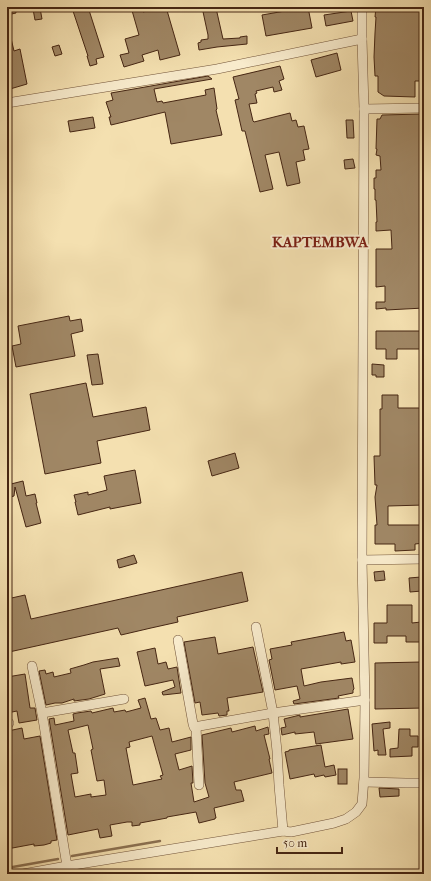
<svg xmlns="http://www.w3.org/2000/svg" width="431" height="881" font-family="'IM FELL French Canon',serif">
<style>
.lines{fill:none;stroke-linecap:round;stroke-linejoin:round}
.stream{stroke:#8b7051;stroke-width:2.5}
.building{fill:#a08765;stroke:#462613;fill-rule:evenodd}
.minor-casing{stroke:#72543a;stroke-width:10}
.minor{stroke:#f8ebcc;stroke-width:9}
.labels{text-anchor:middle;stroke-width:4;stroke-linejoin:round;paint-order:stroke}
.district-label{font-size:15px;font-weight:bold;fill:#7a1f14;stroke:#f8ebcc}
</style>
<rect width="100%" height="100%" fill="#f4e0b0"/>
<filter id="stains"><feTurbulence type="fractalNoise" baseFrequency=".005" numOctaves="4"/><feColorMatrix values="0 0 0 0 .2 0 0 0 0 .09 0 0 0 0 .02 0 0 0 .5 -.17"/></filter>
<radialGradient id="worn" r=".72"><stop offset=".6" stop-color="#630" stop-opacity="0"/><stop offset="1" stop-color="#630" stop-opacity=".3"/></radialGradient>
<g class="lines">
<g class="stream">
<polyline points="72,856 160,841"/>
<polyline points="7,868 58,859"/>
</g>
</g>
<g class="building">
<polygon points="7,7 15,7 16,13 7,15"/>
<polygon points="76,7 88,7 104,57 96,59 97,64 90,66 87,56 88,56 72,8"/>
<polygon points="131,7 141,7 143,12 162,7 166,7 180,55 160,60 158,50 142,55 144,61 124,67 120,55 129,53 125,39 139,35"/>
<polygon points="202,7 211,7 212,9 216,8 223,39 240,38 240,37 247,36 247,44 217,47 199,50 198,43 201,42 201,40 208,39 208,35"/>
<polygon points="308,7 312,28 266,36 262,15"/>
<polygon points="376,7 424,7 424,81 415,81 415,97 384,96 378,92 378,76 375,76 374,57 375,33 376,17 375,17"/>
<polygon points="40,8 42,19 35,20 33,9"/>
<polygon points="351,11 353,21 326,26 324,15"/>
<polygon points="10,34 14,51 20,49 27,84 10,89 10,88 7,88 7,35"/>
<polygon points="59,45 62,54 55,56 52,47"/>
<polygon points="337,53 341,70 316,77 311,60"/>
<polygon points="280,66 284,79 279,81 282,90 274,92 273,87 256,91 257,93 255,94 257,103 249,104 253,121 254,122 290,113 292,121 296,120 298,127 304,126 309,149 303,150 305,160 296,162 300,183 287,186 279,152 265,155 273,189 260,192 245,131 242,131 235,100 239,99 233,77"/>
<polygon points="208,76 212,79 154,89 157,102 162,101 163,103 206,95 205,90 214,88 217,109 216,110 222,135 171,144 165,112 111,125 109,117 111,117 106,102 113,100 111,93"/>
<polygon points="423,114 423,162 424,162 424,193 423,193 422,221 424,221 424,308 386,310 386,308 376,309 376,302 385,302 385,286 376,287 376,249 392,249 391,230 376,231 376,222 377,222 376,200 375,200 375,189 374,189 374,178 376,178 376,170 381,170 380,156 376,155 377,149 376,149 377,119 380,119 382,115"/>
<polygon points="93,117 95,128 70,132 68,121"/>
<polygon points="346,120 353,120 354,138 347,138"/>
<polygon points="353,159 355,168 345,169 344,160"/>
<polygon points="69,316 70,321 81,319 83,331 71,334 75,356 16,367 12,346 21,344 18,326"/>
<polygon points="376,331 424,331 424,349 397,349 397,359 386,359 386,349 376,349"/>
<polygon points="98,354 103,384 92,385 87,355"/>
<polygon points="372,364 384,365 384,377 376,377 376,375 372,375"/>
<polygon points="86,383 93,417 146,407 150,430 97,441 101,463 45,474 30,394"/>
<polygon points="382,395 398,395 398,408 421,408 421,427 424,427 424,505 388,506 388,525 424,525 424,543 415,544 415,550 395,551 395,544 375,544 375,525 377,525 375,497 377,485 375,485 374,456 380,456 380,409 382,409"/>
<polygon points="235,453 239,468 212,476 208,461"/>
<polygon points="135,470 141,503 110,509 110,507 78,515 75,502 76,502 74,495 88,492 88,495 107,490 104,476"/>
<polygon points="23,481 26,496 35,494 37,503 36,503 41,523 26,527 15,487 14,496 7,498 7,485"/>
<polygon points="134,555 137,563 119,568 117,560"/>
<polygon points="384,571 385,580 375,581 374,572"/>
<polygon points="242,572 248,601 177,617 178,622 151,628 121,635 118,628 9,652 7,642 7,599 25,595 31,619"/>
<polygon points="421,577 422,591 410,592 409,578"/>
<polygon points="387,605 412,605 412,623 421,622 422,642 406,642 406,636 387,636 387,643 374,643 374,623 387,623"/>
<polygon points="344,632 346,641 351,640 355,662 341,664 341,662 301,669 304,686 321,682 352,678 354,689 353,690 353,693 338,696 339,698 294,704 293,701 300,699 297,686 275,690 269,660 272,659 270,649 292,645 291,642"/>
<polygon points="215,637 218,654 253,647 263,692 227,698 229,711 227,711 227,715 219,716 218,713 202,715 200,702 195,703 184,642"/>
<polygon points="155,648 158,664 166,662 168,669 177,667 181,693 163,695 162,692 175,687 173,680 145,686 137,652"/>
<polygon points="118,658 120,666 100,669 105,694 89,699 74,701 74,699 62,703 55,703 46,705 39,671 45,670 46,674 53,672 54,677 71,673 70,669 84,665 93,662"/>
<polygon points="421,662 422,691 424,691 424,708 375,709 375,663"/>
<polygon points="25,674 30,708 35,708 37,720 19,723 17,711 7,713 7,677"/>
<path d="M145,698L151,719L156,718L160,730L169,728L172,742L191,737V750L175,754L179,770L192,766L193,783H191L194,802L209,797L205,783L202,735L231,728L232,732L255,726L256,731L268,727L269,734L264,735L270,759H269L272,773L234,782L236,790H241L244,801L214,808L216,818H215V819L199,823L196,812L167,817V818L140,823V825L132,826V822H127L110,825L112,836L100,838L98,829L68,835L49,719L54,718L55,725L74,721L73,714L77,713L91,711L92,713L113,708L114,712L125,710L126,712L141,708L138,700ZM88,725L93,749L91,750L97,781L104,780L106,795L91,797V794L75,797L71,774L78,773L75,753H73L68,730ZM152,736L163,775L160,776L162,779L133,785L126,748L130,747L129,742Z"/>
<polygon points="348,709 353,739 316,744 314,732 295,734 295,732 282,735 281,728 286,727 284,719 300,715 300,717"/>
<polygon points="390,722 390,728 383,729 386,755 378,755 378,750 374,751 372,724"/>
<polygon points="22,728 24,739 40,736 57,840 51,841 51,843 44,845 34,846 34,844 7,849 7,742 10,741 8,731"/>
<polygon points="399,729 410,729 410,736 418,736 418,747 412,747 412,756 390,757 390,749 398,748"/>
<polygon points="321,745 325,767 334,765 336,775 325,777 324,775 315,777 314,774 290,779 285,752 289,751 289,750"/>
<rect x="338" y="769" width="9" height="15"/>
<polygon points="379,788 399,789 399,796 380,797"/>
</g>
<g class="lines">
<defs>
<g id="minor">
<polyline points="7,103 217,69 362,39"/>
<polyline points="364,109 424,108"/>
<polyline points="362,560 424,559"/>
<polyline points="256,627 273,713 277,751 279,785 283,831"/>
<polyline points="178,640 193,724 194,727 273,713 365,700"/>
<polyline points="32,666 42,713 67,866"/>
<polyline points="42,713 124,699"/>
<polyline points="7,723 9,723"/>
<polyline points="196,727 199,785"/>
<polyline points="364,782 406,783 424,783"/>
<polyline points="23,874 67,866 283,831 291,832 334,823 346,819 356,812 362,804 364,778 365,700 362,560 364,109 362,39 362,7"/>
</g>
</defs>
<use href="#minor" class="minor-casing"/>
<use href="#minor" class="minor"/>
</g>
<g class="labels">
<g class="district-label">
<text x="320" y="247">KAPTEMBWA</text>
</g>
</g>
<rect width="431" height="881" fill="none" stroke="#f4e0b0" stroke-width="24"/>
<rect x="8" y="8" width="415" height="865" fill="none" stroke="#462613" stroke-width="2"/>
<rect x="12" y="12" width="407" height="857" fill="none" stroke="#462613"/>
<path d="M277 847v6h65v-6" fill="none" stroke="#462613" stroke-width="2"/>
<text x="283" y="847" font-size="12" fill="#462613" stroke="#f8ebcc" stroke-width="3" paint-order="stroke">50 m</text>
<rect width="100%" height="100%" filter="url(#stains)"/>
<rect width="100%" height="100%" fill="url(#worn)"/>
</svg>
